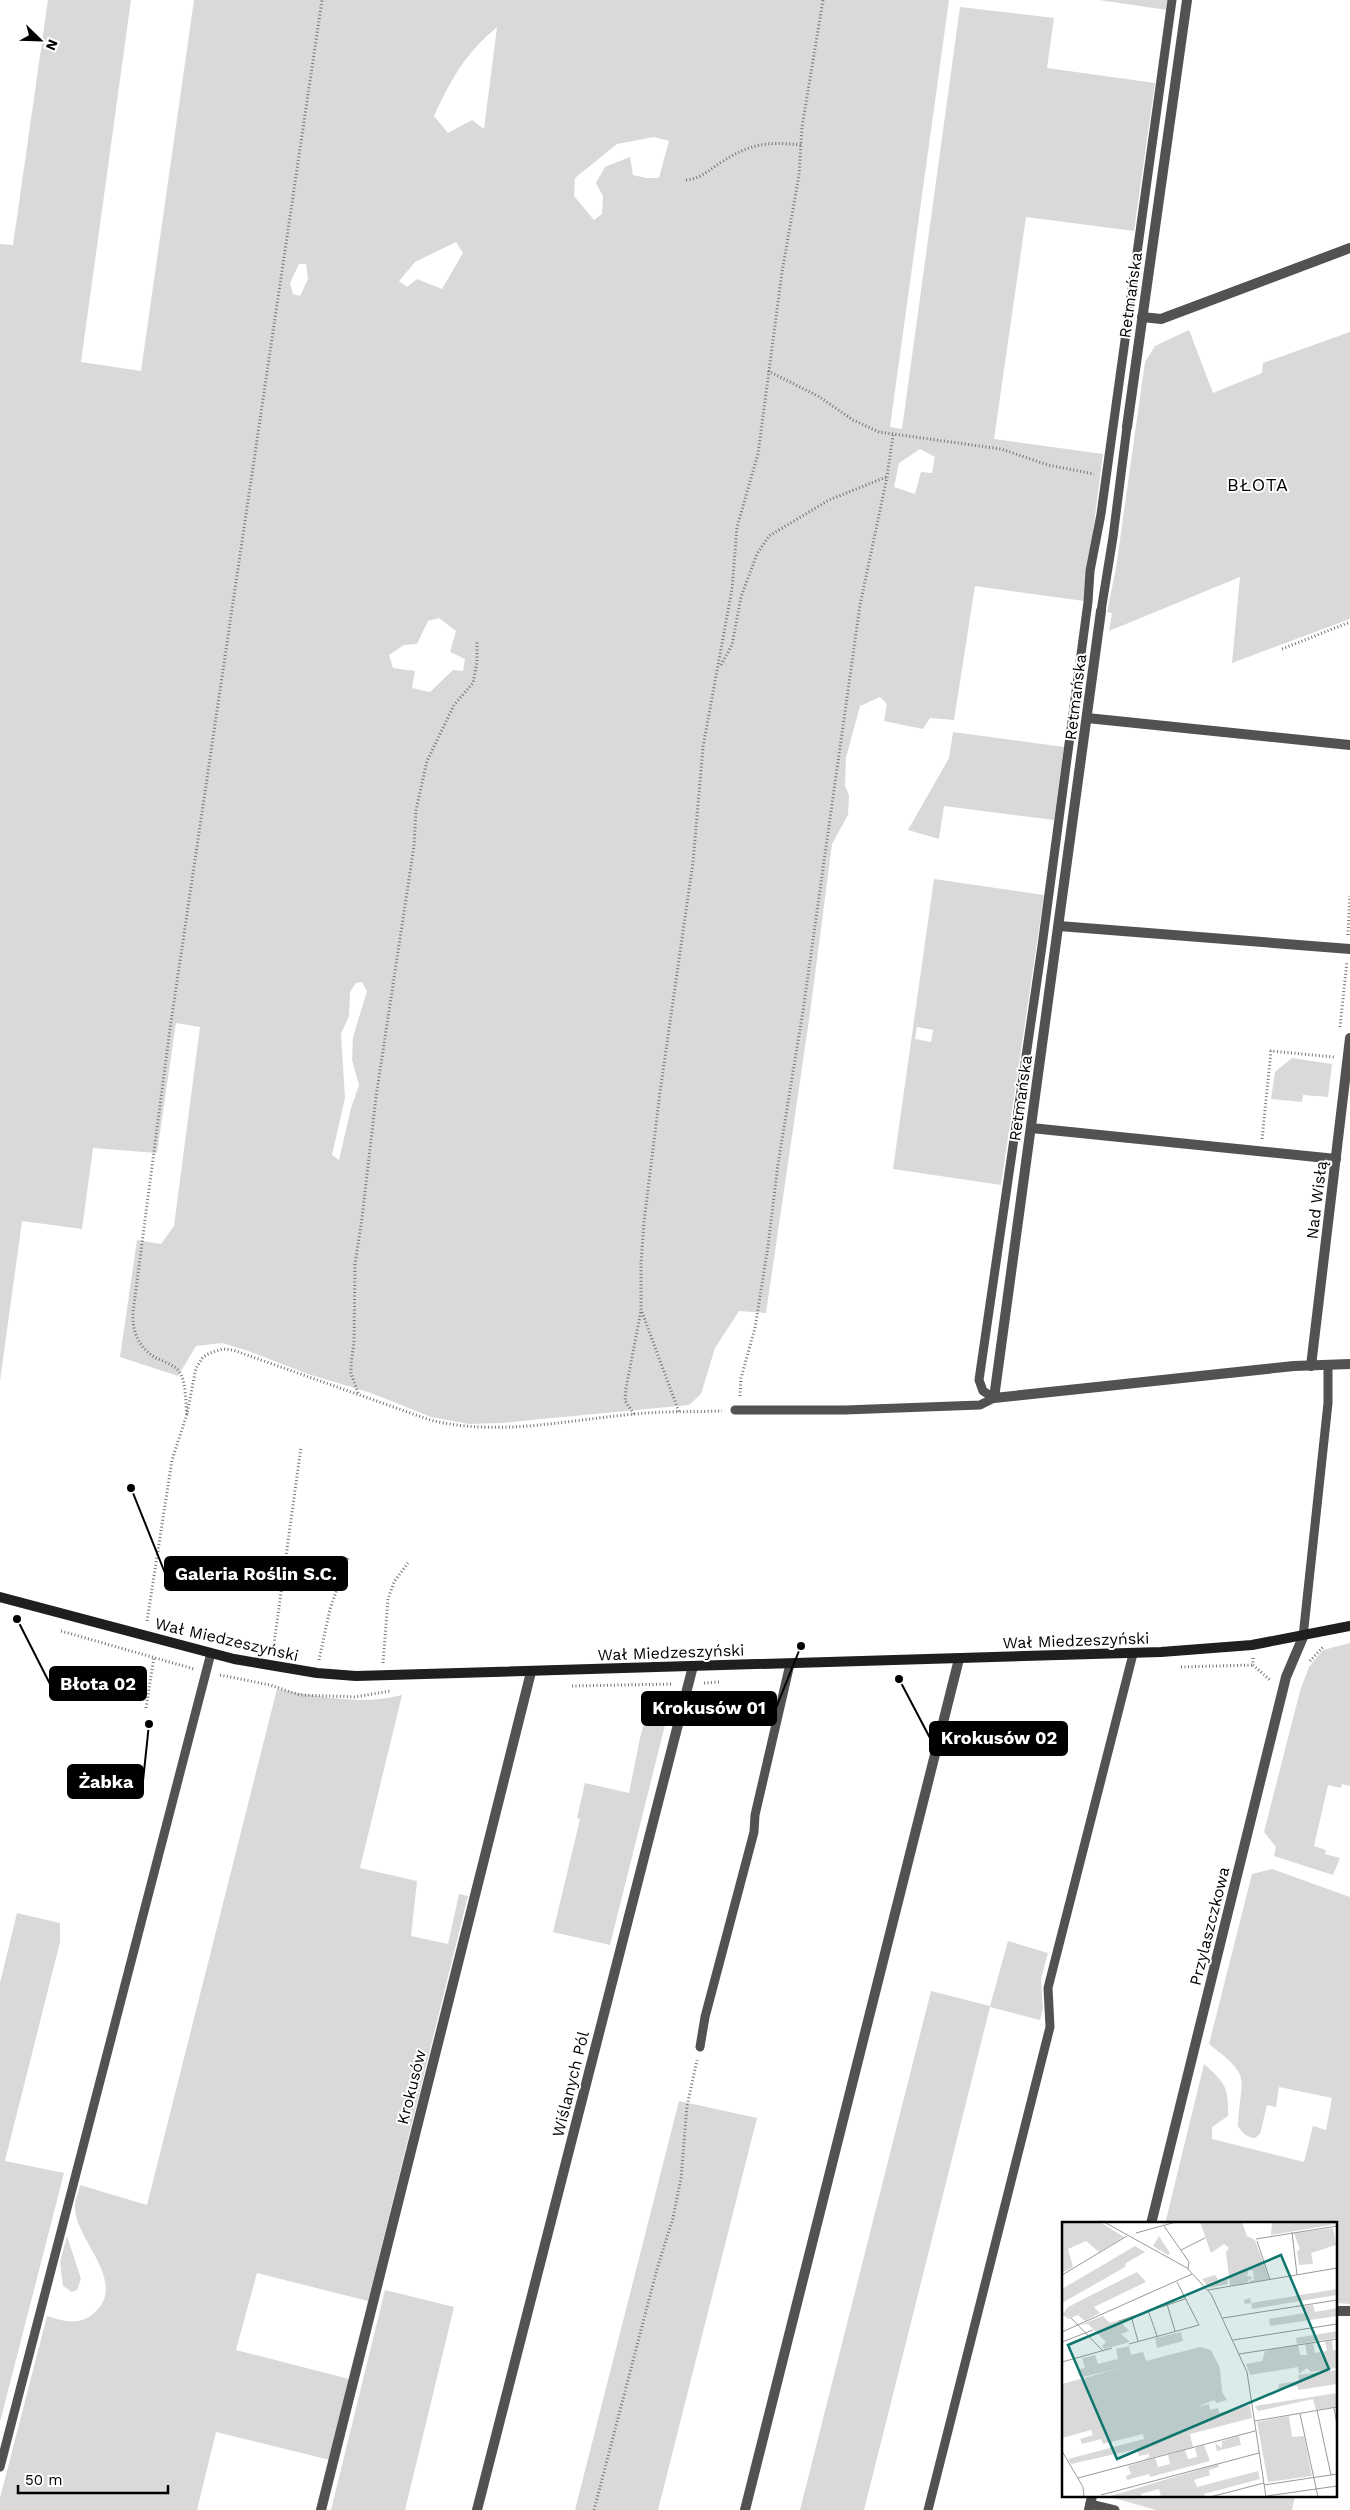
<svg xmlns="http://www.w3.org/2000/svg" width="1350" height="2510" font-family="'Work Sans',sans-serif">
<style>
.green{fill:#d9d9d9;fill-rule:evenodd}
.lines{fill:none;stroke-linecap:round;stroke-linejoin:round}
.path{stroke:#747474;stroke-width:3;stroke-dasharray:1 2.5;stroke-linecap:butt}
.lane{stroke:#525252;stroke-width:9}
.street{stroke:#525252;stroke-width:10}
.secondary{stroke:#1f1f1f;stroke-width:10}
.labels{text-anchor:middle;stroke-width:4;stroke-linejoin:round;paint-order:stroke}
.street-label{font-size:16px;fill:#000;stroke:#fff}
.neighbourhood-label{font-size:18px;letter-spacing:1px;fill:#000;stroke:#fff}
.inset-road{fill:none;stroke:#999;stroke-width:1}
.view{fill:#0f766e;fill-opacity:0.15;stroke:#0f766e;stroke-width:2.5}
.inset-edge{fill:none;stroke:#000;stroke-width:2.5}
.leader{fill:none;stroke:#000;stroke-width:2}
.callout-dot{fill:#000;stroke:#fff;stroke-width:2}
.callout{fill:#000;stroke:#000;stroke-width:2}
.callout-label{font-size:18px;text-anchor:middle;font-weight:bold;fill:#fff}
</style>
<rect width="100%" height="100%" fill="#fff"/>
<g class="green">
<path d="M48,0H131L81,362L141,371L194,0H949L890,427L902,429L960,7L1054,18L1047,68L1155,83L1134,231L1026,217L994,439L1103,454L1084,601L975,586L954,720L930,718L923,729L884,721L887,704L880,697L860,706L846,758L845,786L849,795L848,815L832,844L810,1013L766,1313L739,1311L715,1348L701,1394L689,1405L501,1423L469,1424L431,1417L371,1393L308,1374L248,1351L222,1343L196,1346L178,1376L120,1357L137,1240L161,1244L174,1226L200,1027L176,1023L157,1153L93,1148L82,1229L22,1221L0,1381V244L13,245ZM497,27L484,129L472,120L448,133L434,116C452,78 464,55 497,27ZM654,137L669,141L659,178H646L633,175L630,157L605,167L596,183L603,196L602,214L594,220L574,196L575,178L617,144ZM456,242L463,253L442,289L417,279L407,287L399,281L415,262ZM299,264H306L308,279L300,296L293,294L290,283ZM920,449L935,457L932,473L921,472L915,494L894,487L899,463ZM439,618L456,631L450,652L465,659L463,671L453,670L430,692L412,688L415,671L393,668L389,655L404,645L417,644L428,621ZM362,982L367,991L353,1037L352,1060L359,1085L351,1108L339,1160L332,1155L345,1098L341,1034L349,1016L350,992L356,983Z"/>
<polygon points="1099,0 1168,0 1167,10"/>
<polygon points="1189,330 1213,393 1262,373 1263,363 1350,332 1350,619 1232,663 1240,577 1109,631 1112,613 1107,612 1116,568 1145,362 1155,346"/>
<polygon points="953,732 1064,747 1054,820 944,806 939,839 908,830 949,758"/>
<path d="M934,879L1044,895L1001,1185L893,1169ZM917,1027L933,1030L931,1042L915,1039Z"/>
<polygon points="1292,1058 1332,1064 1328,1097 1303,1095 1302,1102 1271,1099 1275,1072"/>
<polygon points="1350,1643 1350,1786 1342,1784 1341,1788 1328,1785 1314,1846 1326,1850 1325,1854 1340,1858 1333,1875 1274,1856 1276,1847 1264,1832 1300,1691 1309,1667 1323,1650"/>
<path d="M277,1689C318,1696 360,1706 402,1695L360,1868L417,1881L411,1936L448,1944L459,1894L468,1896L368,2301L257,2273L236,2350L349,2379L330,2460L216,2432L197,2510H0V2498L47,2316C64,2321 78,2326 93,2314C130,2283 75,2240 75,2208C74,2201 79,2192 80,2185L147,2205Z"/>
<polygon points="651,1698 668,1713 610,1945 553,1932 580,1819 577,1818 585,1783 629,1793 640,1738"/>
<path d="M1272,1869L1350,1897V2304L1336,2303V2224H1165L1204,2064C1225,2083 1229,2087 1228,2116L1212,2127V2139L1304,2162L1313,2126L1326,2130L1332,2098L1279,2087L1276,2107L1267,2105L1260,2134L1255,2138C1246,2137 1243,2134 1238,2126C1240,2075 1254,2079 1209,2044L1252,1874Z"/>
<polygon points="17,1913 60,1923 60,1942 5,2161 64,2173 0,2422 0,1983"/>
<polygon points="1008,1941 1048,1953 1041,1979 1043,2009 1040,2020 990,2007 864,2510 800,2510 931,1991 990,2006"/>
<polygon points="679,2101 757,2118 658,2510 575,2510"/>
<polygon points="67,2236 81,2279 77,2290 72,2292 63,2286 60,2262"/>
<polygon points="385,2290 454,2307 405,2510 331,2510"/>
<polygon points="1107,2496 1295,2496 1292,2510 1156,2510"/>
</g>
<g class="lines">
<g class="path">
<path d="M686,180C700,179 709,170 720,163C749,144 767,141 801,145"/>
<polyline points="768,371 818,396 853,420 879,432 1001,449 1048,465 1094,474"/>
<polyline points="1282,649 1350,622"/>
<polyline points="721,665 732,645 741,597 757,554 769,536 829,500 886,477"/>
<polyline points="1348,935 1350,896"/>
<polyline points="1340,1027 1347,961"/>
<polyline points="1262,1139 1271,1051 1334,1057"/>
<polyline points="642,1312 679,1412"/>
<polyline points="358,1393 351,1373 351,1364 354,1342 355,1264 362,1218 376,1097 414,846 416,810 427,761 454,705 473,683 477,662 477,640"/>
<polyline points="740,1396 741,1378 755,1328 768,1246 778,1164 803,1011 860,605 887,477 893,435"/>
<path d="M187,1414C185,1401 187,1379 177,1369C171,1364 163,1361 156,1358C138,1347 132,1332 133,1312L170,1029L322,0"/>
<polyline points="634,1414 625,1401 626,1388 641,1311 641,1264 644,1222 660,1092 693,862 703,747 732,589 737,527 758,454 782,272 799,175 802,127 823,0"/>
<path d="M147,1621L172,1460L187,1414L196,1368L203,1357L210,1353L223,1349L233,1350L430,1420C499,1437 566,1420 635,1414C664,1411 693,1412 722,1411"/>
<polyline points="61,1631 194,1669"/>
<polyline points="273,1651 301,1447"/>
<polyline points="1253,1658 1253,1665 1271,1681"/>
<polyline points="319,1660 330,1609 348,1558"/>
<polyline points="1310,1661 1323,1647"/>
<polyline points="383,1663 388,1599 394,1582 408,1563"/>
<polyline points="1181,1667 1253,1665"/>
<polyline points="220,1675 270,1685 300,1695 355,1697 390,1691"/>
<polyline points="704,1683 720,1682"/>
<polyline points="572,1686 673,1684"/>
<polyline points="146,1708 154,1657"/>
<polyline points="594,2510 657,2269 673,2218 681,2178 687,2106 697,2060"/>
</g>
<g class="lane">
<polyline points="1101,611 1113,537 1127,427"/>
<polyline points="735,1410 845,1410 980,1405 994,1398 983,1391 979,1380 1042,946 1088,602 1090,571 1101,514 1172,0"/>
<polyline points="1303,1637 1328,1403 1328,1365"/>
<polyline points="700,2047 705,2017 754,1832 755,1815 790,1664"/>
<polyline points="0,2467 211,1653"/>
<polyline points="1090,2504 1115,2510"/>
<polyline points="928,2510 1050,2027 1048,1988 1133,1654"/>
</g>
<g class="street">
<polyline points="1142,317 1161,319 1350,248"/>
<polyline points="1127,427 1187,0"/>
<polyline points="1101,611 994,1398 1294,1366 1350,1364"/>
<polyline points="1087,718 1350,745"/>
<polyline points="1059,926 1350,949"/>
<polyline points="1031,1128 1336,1159"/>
<polyline points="1311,1366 1350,1038"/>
<polyline points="1151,2224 1286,1677 1303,1637"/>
<polyline points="1336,2311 1350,2311"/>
<polyline points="321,2510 531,1672"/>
<polyline points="477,2510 693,1666"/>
<polyline points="745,2510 959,1659"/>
<polyline points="1089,2510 1092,2496"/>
</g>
<polyline class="secondary" points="0,1597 234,1659 317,1673 356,1676 1161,1652 1252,1645 1350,1626"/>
</g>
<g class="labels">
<g class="street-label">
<text transform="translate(1130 295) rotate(-82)" y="6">Retmańska</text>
<text transform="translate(1075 697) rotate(-83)" y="6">Retmańska</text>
<text transform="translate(1020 1098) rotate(-82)" y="6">Retmańska</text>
<text transform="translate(1316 1200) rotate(-83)" y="6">Nad Wisłą</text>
<text transform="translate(227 1639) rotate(13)" y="6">Wał Miedzeszyński</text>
<text transform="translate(1076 1640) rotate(-2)" y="6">Wał Miedzeszyński</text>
<text transform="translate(671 1652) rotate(-2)" y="6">Wał Miedzeszyński</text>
<text transform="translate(1209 1926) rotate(-76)" y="6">Przylaszczkowa</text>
<text transform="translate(570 2084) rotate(-76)" y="6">Wiślanych Pól</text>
<text transform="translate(411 2087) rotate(-76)" y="6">Krokusów</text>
</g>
<g class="neighbourhood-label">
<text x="1258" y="491">BŁOTA</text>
</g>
</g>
<g transform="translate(1062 2222)">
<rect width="275" height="275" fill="#fff"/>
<path d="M0,0H38L62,15L37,30L24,19L6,27L11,45L0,51ZM138,0H180L185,14L193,18L207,57L186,61L192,57L191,49L187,48L185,54L191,55L184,61L168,64L164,30L167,26L162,22L149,31ZM210,0H275V2L209,13ZM271,6L274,23L249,31L251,42L237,43L235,29L238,28L232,11ZM97,14L108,31L106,33L91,24ZM73,24L83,30L64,41L63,45L0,81V67ZM75,50L84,60L32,85L38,91L23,99L16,93L7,97L0,93L6,85ZM153,53L158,60L165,57L166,62L147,66L140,57ZM275,67V73L190,87L189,81L183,82L182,78L188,76L189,81ZM251,83L253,90L275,86V94L208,104L207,97L243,91L242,84ZM41,94L48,101L57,98L67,109L59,112L68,120L42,127L40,124L44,120L26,102L18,103ZM275,109V116L235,122L234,116ZM119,110L121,119L95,126L93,116ZM270,118L271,128H275V146L249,150L245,146L237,152L236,145L188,153L184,142L200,139L203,129L236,123L238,133H245L243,122L251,121L253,131L265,129L263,119ZM67,124L69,133L81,130L84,139L138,125L149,128L158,146L160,170L165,178L155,181L152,178L135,185L147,182L148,188L156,186L157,191L188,183L190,196L128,212L131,225L80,238L87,235V232L77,234L75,227L9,242L6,237L82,217L81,212L41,222L39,217L20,222L18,217L31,213L29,208L0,216V162L59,146L21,155L18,147L23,146L20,136L33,133L36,142L56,137L54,127ZM275,148V162L236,168L235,164L216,167L217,162L237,159L236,153ZM275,171V185L254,188L251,177L196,189L193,184ZM227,194L230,215L242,214L250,254L206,260L195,200ZM177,214L179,223L155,229L153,221L160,226V219ZM142,223L148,239L88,255L87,252L65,258L64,254L69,252L66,244L93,236L96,245L108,242L106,233L123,228L126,237L135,235L133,226ZM156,242L157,245L147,248L148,253L132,258L135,265L196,249L198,257L142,272L143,275H99L97,267L79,272V275H45Z" fill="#d9d9d9"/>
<path class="inset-road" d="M42,0L125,46L149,72L185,150L204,275M102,4L127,40L126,47M230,10L235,53M74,11L114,0M194,17L275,4M195,19L208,58M119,28L143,16M0,53L65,14M146,68L275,46M105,82L113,109M86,88L95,114M69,94L76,119M9,96L41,129M161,96L275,78M57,99L123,77M0,110L130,52M171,118L275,102M0,120L31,108M67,122L137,103L115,60M177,132L275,117M0,140L50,126M272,186L275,202M255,188L269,253M238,192L256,275M193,199L275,185M0,229L21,265L22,275M16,256L193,209M202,263L275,252M39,273L197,231M205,274L275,264M148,275L202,261"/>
<path class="view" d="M219,33L267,147L55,237L6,123Z"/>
<rect width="275" height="275" class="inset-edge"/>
</g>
<path class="leader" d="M131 1488L165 1573M17 1619L50 1684M801 1646L776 1708M899 1679L930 1738M149 1724L143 1781"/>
<g class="callout-dot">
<circle cx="131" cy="1488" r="5"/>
<circle cx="17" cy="1619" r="5"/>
<circle cx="801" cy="1646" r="5"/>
<circle cx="899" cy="1679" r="5"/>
<circle cx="149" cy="1724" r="5"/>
</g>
<g class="callout">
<rect x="165" y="1557" width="182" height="33" rx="5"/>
<rect x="50" y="1667" width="96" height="33" rx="5"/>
<rect x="642" y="1692" width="134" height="33" rx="5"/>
<rect x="930" y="1722" width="137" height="33" rx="5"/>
<rect x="68" y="1765" width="75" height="33" rx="5"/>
</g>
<g class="callout-label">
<text x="256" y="1580">Galeria Roślin S.C.</text>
<text x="98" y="1690">Błota 02</text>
<text x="709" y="1714">Krokusów 01</text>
<text x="999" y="1744">Krokusów 02</text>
<text x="106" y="1788">Żabka</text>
</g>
<g transform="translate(40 40) rotate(113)" stroke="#ffffff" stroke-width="4" paint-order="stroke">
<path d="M0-4L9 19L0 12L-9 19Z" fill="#000000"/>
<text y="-8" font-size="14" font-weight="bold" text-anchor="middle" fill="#000000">N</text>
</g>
<path d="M18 2485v8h150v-8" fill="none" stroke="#000000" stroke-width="2.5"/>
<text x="25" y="2485" font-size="15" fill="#000000" stroke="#ffffff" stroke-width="4" paint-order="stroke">50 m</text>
</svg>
